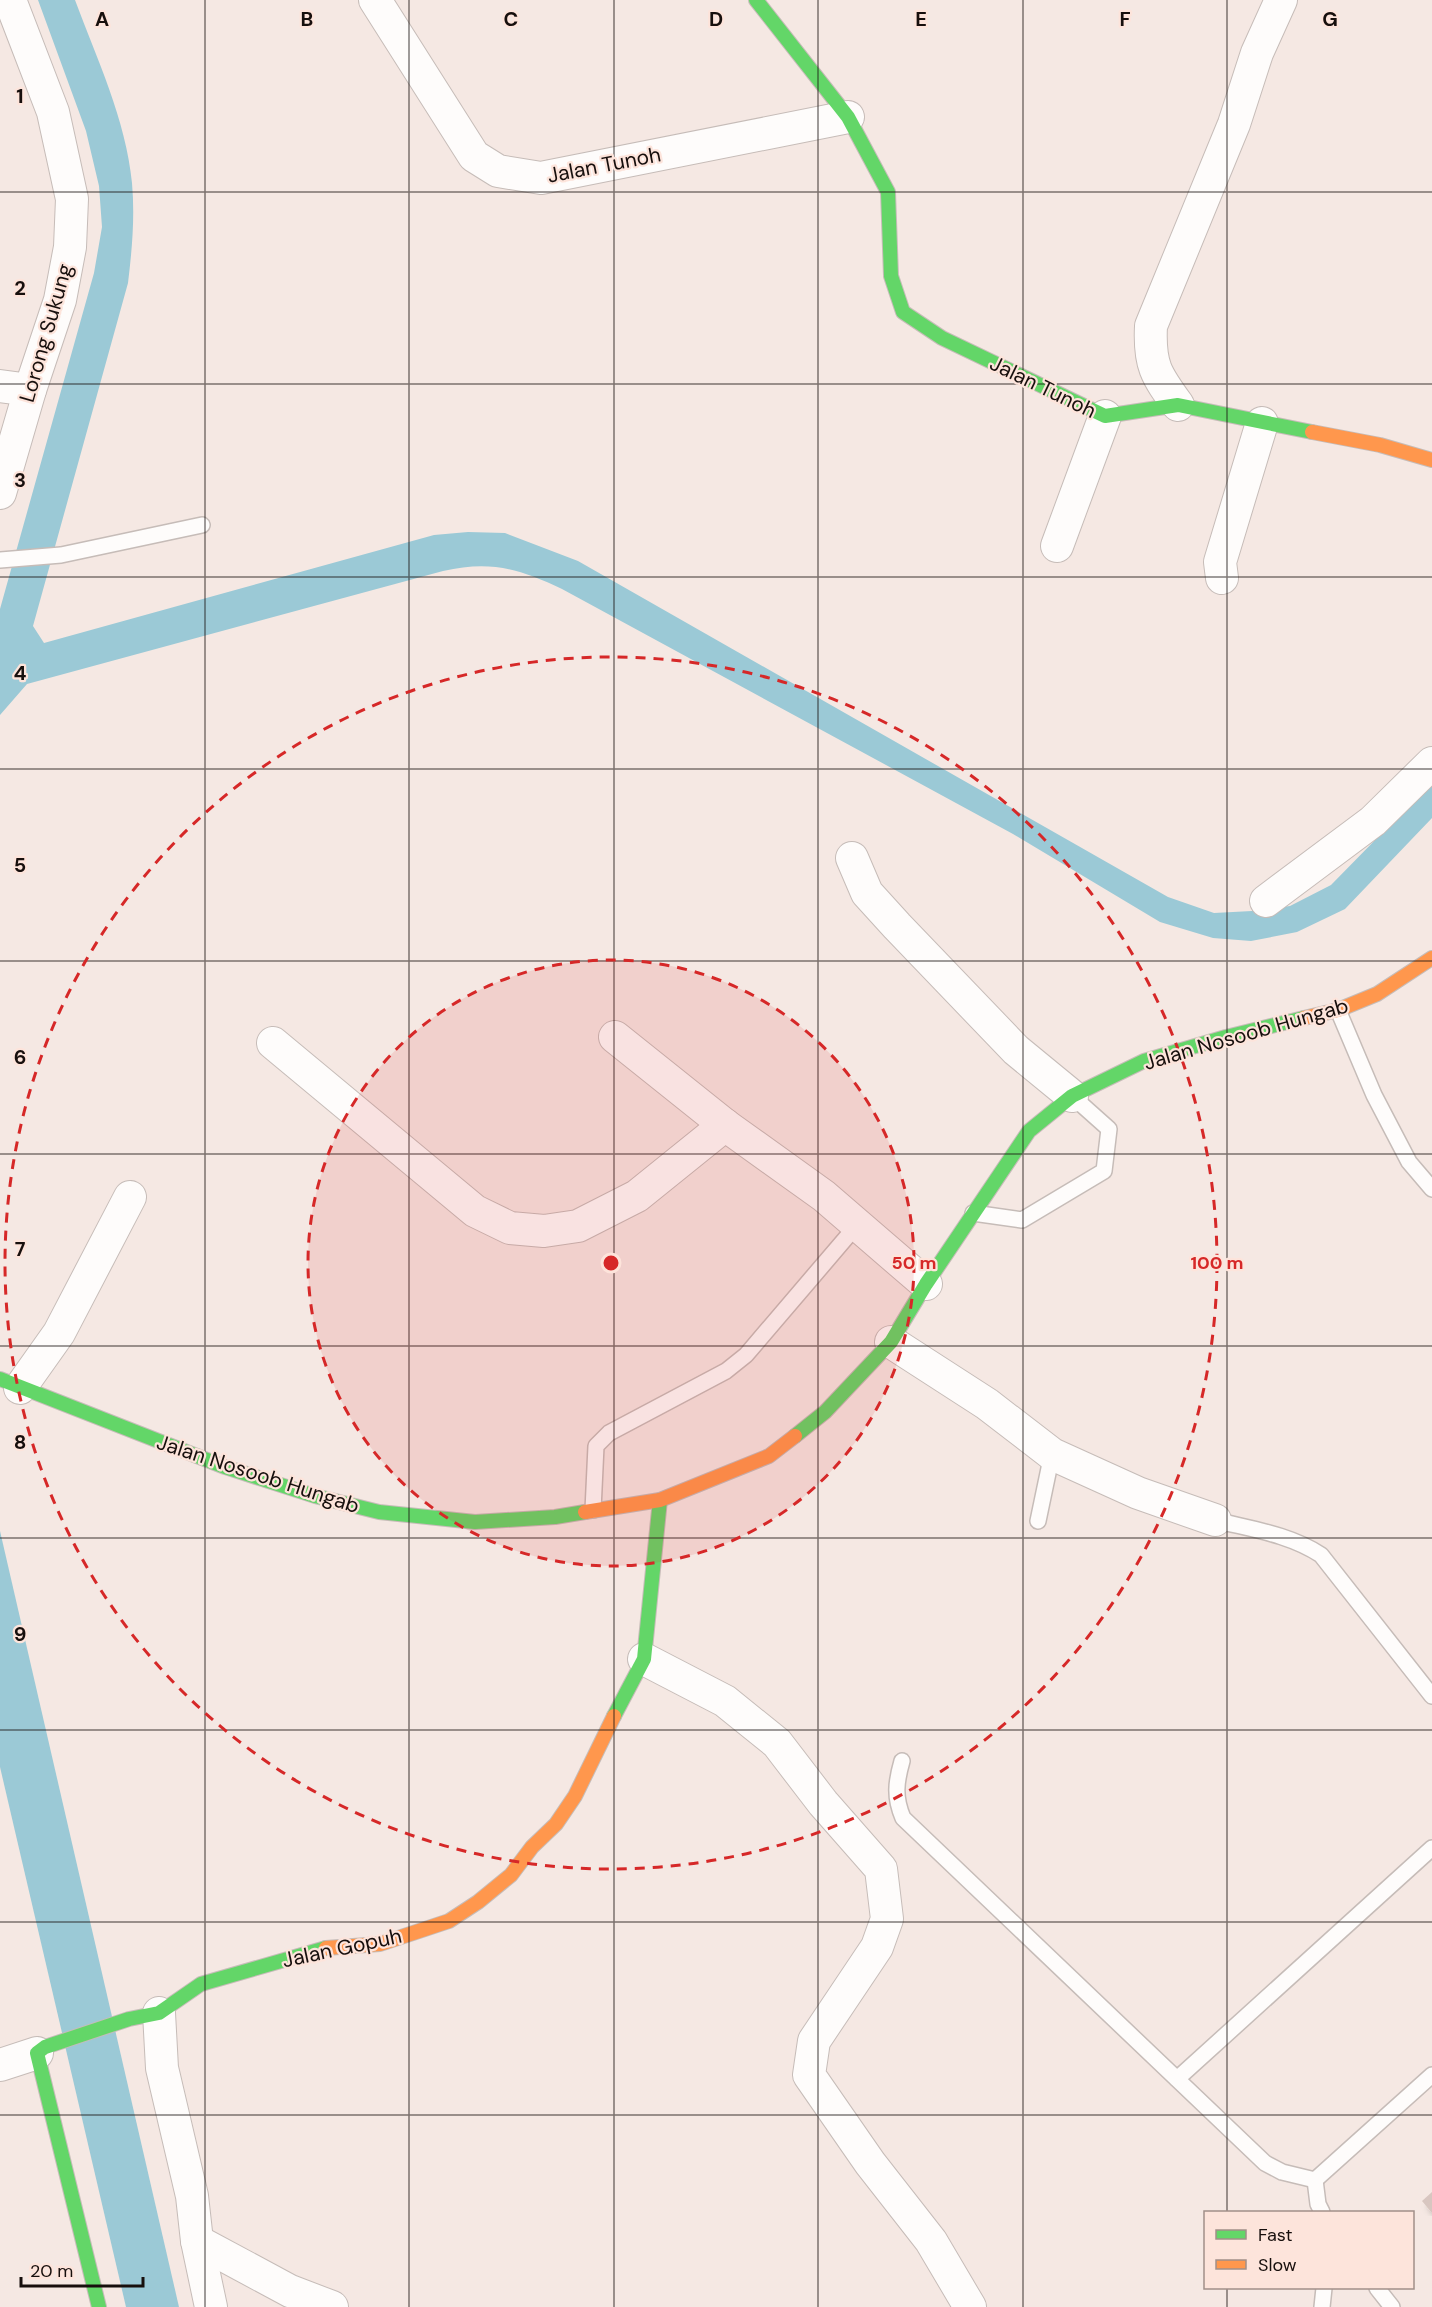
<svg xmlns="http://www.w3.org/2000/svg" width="1432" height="2307" font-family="'DM Sans',sans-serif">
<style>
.water{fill:#9bc9d6}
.building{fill:#d8c6c0;filter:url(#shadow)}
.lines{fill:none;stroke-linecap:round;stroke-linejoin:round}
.lane-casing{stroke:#c6bcb8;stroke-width:18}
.street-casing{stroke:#c6bcb8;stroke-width:34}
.fast-casing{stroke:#c6bcb8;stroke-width:16}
.slow-casing{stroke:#c6bcb8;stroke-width:16}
.lane{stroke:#fefcfb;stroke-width:15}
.street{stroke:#fefcfb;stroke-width:32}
.fast{stroke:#63d668;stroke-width:14}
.slow{stroke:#ff974d;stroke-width:14}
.grid{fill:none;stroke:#170f0d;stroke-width:1.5;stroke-opacity:0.55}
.ring{fill:none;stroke:#d62828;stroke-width:3;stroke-dasharray:10 8}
.labels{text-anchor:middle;stroke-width:4.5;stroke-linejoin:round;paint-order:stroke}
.street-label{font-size:21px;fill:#170f0d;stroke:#fde4db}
.grid-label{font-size:20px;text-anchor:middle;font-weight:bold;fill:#170f0d;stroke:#fde4db;stroke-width:4.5;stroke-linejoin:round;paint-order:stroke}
.centre{fill:#d62828;stroke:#fde4db;stroke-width:3}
.ring-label{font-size:18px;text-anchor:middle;font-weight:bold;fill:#d62828;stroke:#fde4db;stroke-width:4.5;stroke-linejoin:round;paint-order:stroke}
</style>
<defs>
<filter id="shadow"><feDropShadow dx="5.5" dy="5.5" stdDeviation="3" flood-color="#0004"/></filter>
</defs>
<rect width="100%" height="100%" fill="#f5e8e3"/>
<g class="water">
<path d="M38,0H75C97,59 126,120 132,183C135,217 132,250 128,283L33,626L44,643L434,535L468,532L505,533L578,561L1168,897L1214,913L1252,911L1290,906L1331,885L1432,782V818L1345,909L1297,932L1251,941L1213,938L1160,922L1013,834L562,589C519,569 491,560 443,571L27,684L0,715V609L94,273L102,227L99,186L86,131Z"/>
<polygon points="0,1531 179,2307 126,2307 0,1767"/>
</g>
<polygon class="building" points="1432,2192 1432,2213 1422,2201"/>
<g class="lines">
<defs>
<g id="lane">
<polyline points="0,560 61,555 202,525"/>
<polyline points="1338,1010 1374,1095 1409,1162 1432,1189"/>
<polyline points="973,1213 1022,1220 1104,1171 1109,1129 1072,1096"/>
<polyline points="593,1510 596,1446 609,1433 726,1371 746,1355 857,1225"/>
<path d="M1215,1520C1250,1529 1289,1534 1321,1555L1432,1696"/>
<polyline points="1038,1521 1052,1454"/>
<path d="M902,1761C896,1782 894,1797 903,1818L1265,2163L1282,2172L1315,2180"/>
<polyline points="1177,2079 1432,1848"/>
<polyline points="1315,2180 1432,2075"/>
<polyline points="1315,2180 1318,2204 1322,2212"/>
<polyline points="1377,2288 1392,2307"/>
<polyline points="1322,2307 1324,2288"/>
</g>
<g id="street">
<polyline points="375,0 474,156 498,171 541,178 848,117"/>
<polyline points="0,386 30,390"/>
<path d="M1178,405C1156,375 1149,365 1151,326L1234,124L1257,53L1281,0"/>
<polyline points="0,493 30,390 60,300 70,247 72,199 53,112 10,0"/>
<polyline points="1057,546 1105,416"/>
<polyline points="1222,578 1220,562 1262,423"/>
<polyline points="852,858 867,893 897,926 1016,1050 1072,1096"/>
<polyline points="1266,901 1373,821 1432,763"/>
<polyline points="615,1037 725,1125 824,1196 926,1284"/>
<polyline points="273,1043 475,1211 510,1228 544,1231 578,1226 637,1196 725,1125"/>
<polyline points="891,1342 987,1404 1052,1454 1138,1493 1215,1520"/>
<polyline points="20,1388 59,1333 130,1197"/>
<polyline points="644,1659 725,1701 777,1743 823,1803 881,1869 887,1919 877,1947 814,2041 809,2075 870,2163 931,2241 970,2307"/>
<polyline points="159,2013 162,2068 192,2196 197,2241 211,2307"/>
<polyline points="0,2065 37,2053"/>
<polyline points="197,2241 290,2291 332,2307"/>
</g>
<g id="fast">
<polyline points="756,0 848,117 888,192 891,276 903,312 942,338 1105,416 1178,405 1312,432"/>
<polyline points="0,1379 225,1467 315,1496 379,1512 475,1522 555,1517 585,1512"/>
<polyline points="795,1436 825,1412 891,1342 926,1284 1029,1131 1072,1096 1144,1061 1226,1037 1304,1018"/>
<polyline points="614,1716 644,1659 660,1500"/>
<polyline points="99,2307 37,2053 45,2047 129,2019 159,2013 201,1984 326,1948"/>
</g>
<g id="slow">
<polyline points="1312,432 1380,445 1432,460"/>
<polyline points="1304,1018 1338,1010 1377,994 1432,958"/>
<polyline points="585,1512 660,1500 769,1456 795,1436"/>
<polyline points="326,1948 380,1944 449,1921 478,1902 511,1875 532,1847 556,1824 575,1796 614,1716"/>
</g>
</defs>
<use href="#lane" class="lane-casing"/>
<use href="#street" class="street-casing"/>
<use href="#fast" class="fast-casing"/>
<use href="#slow" class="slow-casing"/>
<use href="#lane" class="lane"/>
<use href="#street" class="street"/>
<use href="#fast" class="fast"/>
<use href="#slow" class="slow"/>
</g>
<path class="grid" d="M205,0V2307M409,0V2307M614,0V2307M818,0V2307M1023,0V2307M1227,0V2212M0,192H1432M0,384H1432M0,577H1432M0,769H1432M0,961H1432M0,1154H1432M0,1346H1432M0,1538H1432M0,1730H1432M0,1922H1432M0,2115H1432M1227,2288V2307"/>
<circle cx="611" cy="1263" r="303" fill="#d62828" fill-opacity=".12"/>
<g class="ring">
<circle cx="611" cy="1263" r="303"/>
<circle cx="611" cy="1263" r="606"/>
</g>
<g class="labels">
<g class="street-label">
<text transform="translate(604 165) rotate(-11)" y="7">Jalan Tunoh</text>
<text transform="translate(46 333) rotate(-74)" y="7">Lorong Sukung</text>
<text transform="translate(1043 387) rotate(26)" y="7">Jalan Tunoh</text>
<text transform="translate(1246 1034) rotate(-16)" y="7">Jalan Nosoob Hungab</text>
<text transform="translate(258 1474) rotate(18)" y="7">Jalan Nosoob Hungab</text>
<text transform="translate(342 1948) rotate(-12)" y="7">Jalan Gopuh</text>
</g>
</g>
<g class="grid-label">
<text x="102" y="26">A</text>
<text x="307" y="26">B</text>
<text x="511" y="26">C</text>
<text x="716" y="26">D</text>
<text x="921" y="26">E</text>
<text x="1125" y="26">F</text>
<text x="1330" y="26">G</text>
<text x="20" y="103">1</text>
<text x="20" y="295">2</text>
<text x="20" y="487">3</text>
<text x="20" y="680">4</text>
<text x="20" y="872">5</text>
<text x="20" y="1064">6</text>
<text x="20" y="1256">7</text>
<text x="20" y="1449">8</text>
<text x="20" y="1641">9</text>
</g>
<circle cx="611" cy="1263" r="9" class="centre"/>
<g class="ring-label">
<text x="914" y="1269">50 m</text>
<text x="1217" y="1269">100 m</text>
</g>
<rect x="1204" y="2211" width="210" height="78" fill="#fde4db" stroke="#a18f89" stroke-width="1.5"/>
<rect x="1216" y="2230" width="30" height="9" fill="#63d668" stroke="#a18f89" stroke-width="1.5"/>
<text x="1258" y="2241" font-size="18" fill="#170f0d">Fast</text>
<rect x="1216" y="2260" width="30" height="9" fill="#ff974d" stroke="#a18f89" stroke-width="1.5"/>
<text x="1258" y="2271" font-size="18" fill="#170f0d">Slow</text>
<path d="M21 2277v9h122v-9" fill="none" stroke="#170f0d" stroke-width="3"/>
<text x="30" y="2277" font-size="18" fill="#170f0d" stroke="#fde4db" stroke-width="4.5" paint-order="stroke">20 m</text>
</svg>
